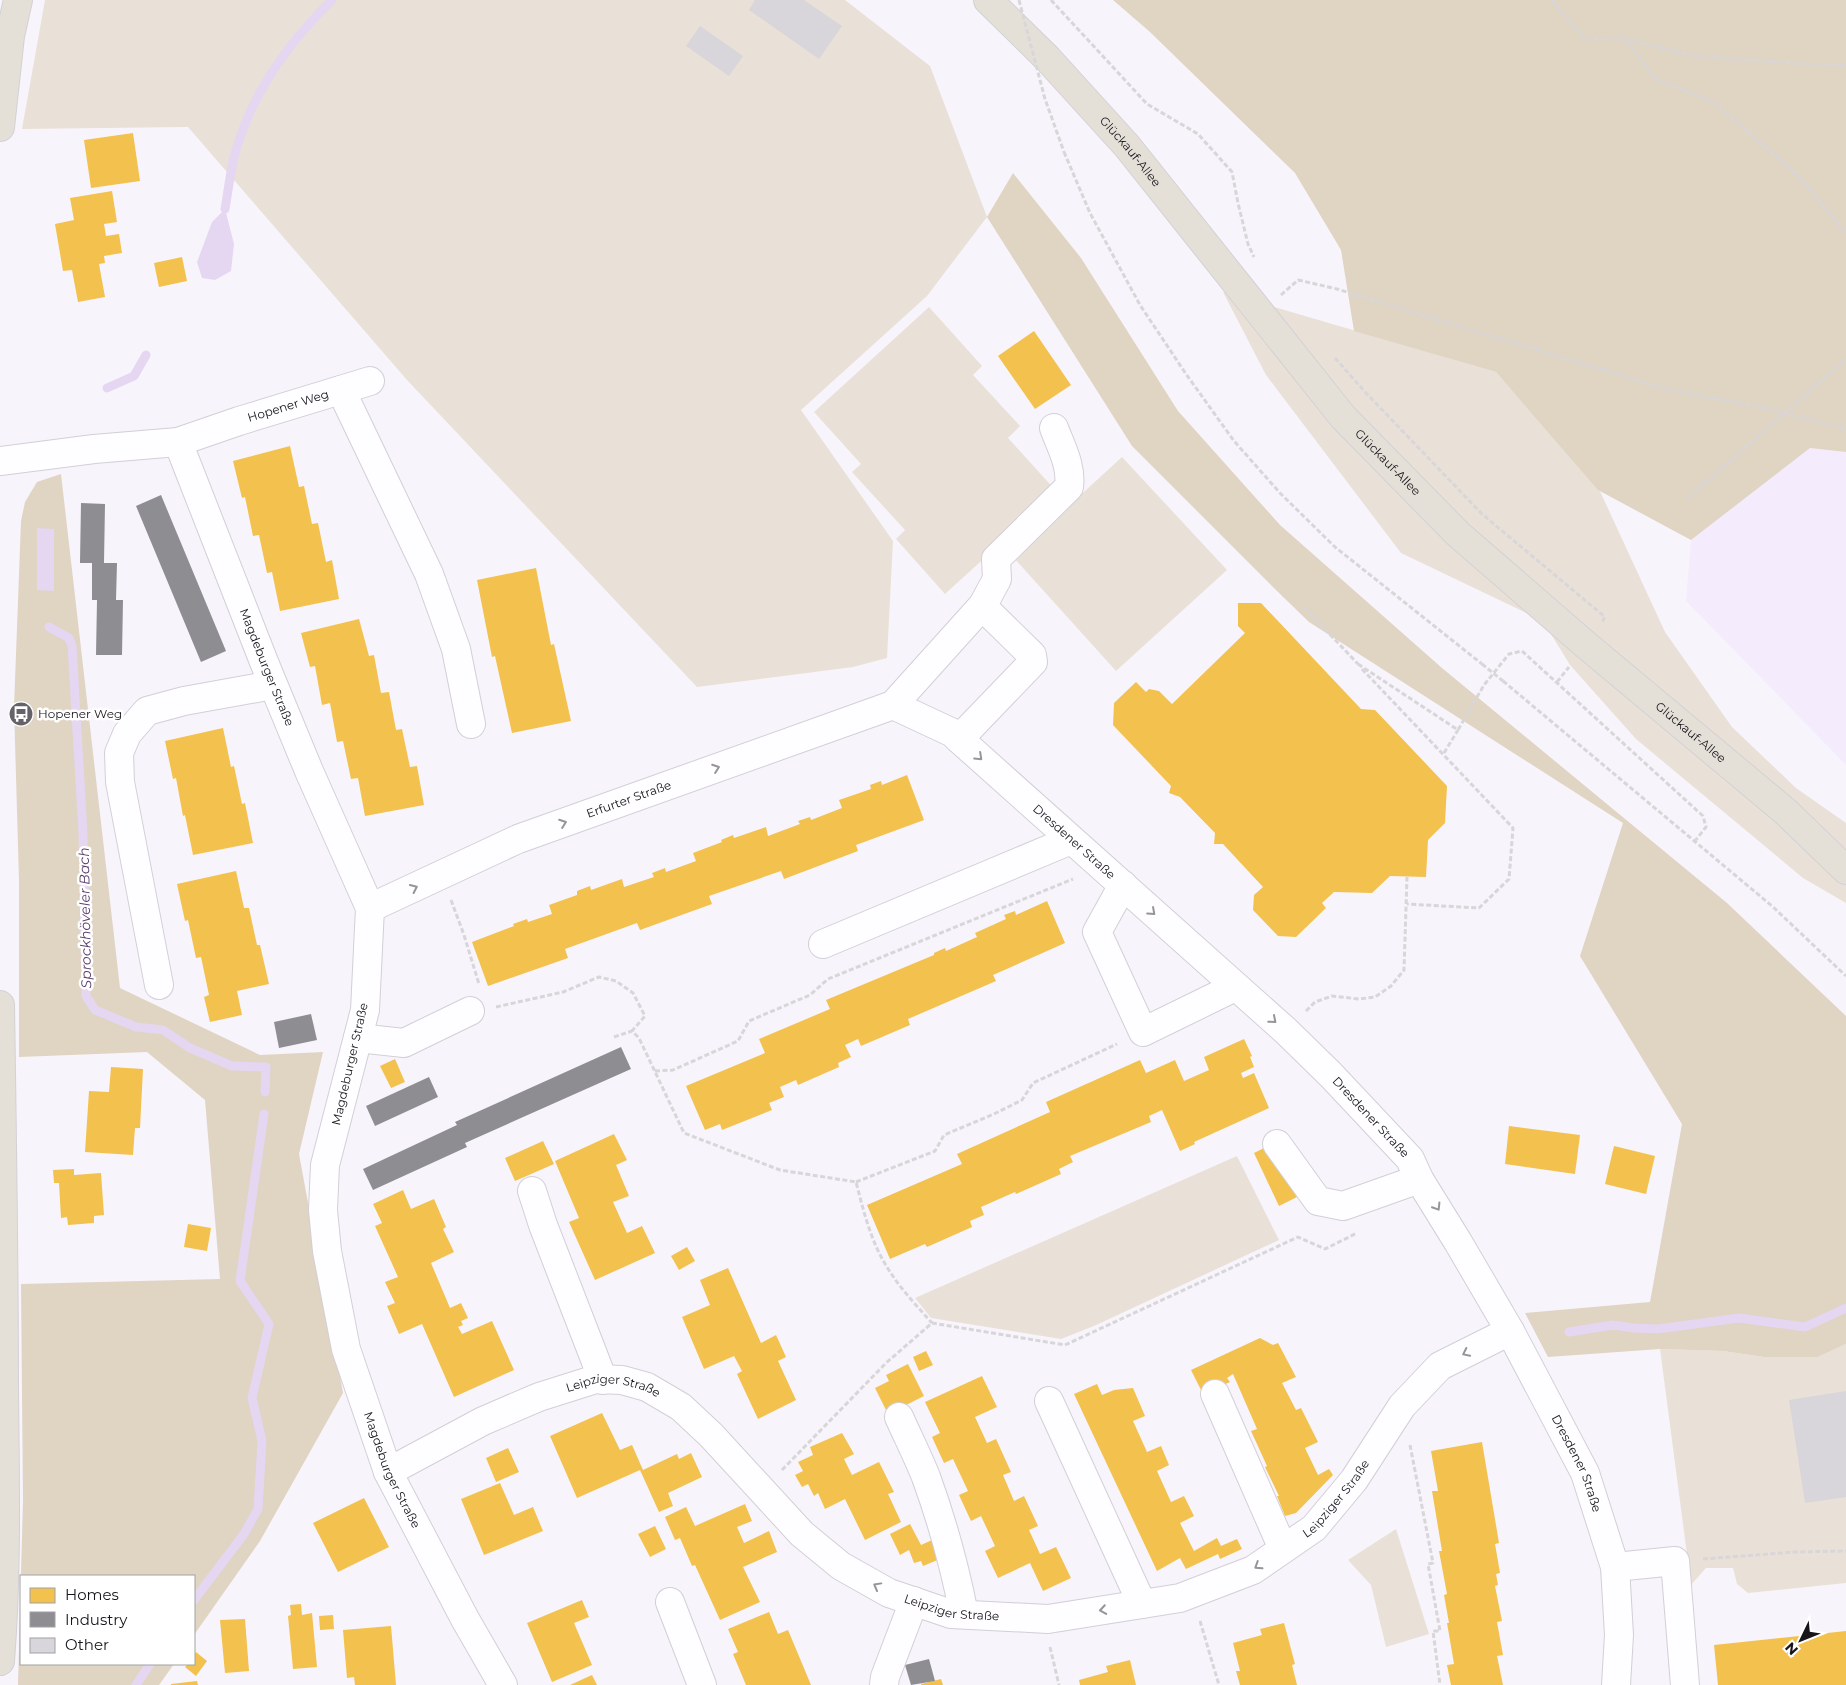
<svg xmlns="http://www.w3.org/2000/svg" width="1846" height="1685" font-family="Montserrat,sans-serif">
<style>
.built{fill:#f4ebfd}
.green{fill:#e9e1d7}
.forest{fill:#e0d4c3}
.water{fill:#e5d6f2}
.homes{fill:#f2c14e}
.industry{fill:#8d8d92}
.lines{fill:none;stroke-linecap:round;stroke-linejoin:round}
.stream{stroke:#e5d6f2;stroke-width:9}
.building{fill:#d8d5db}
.minor-casing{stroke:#d3cfd6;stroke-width:30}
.major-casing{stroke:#d3d1d5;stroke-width:30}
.path{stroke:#d8d6d8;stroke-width:3;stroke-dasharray:5 2.5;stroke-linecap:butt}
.minor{stroke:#fefdff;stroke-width:28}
.major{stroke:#e4e0d8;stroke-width:28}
.path-bridge{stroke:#d8d6d8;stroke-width:3;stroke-dasharray:5 2.5;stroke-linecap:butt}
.oneway{stroke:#969498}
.labels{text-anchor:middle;stroke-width:5;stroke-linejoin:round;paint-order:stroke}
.street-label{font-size:12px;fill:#17141a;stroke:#fff}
.poi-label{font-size:12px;fill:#17141a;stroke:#fff;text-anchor:start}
.water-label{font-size:14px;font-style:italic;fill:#583d6d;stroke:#fff}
</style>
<rect width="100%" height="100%" fill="#f8f4fc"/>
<polygon class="built" points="1810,448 1846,452 1846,765 1686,601 1691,540"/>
<g class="green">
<polygon points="45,0 845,0 930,66 987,217 927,296 801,410 893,541 887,658 853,667 697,687 407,380 188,127 22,129"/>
<polygon points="1223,292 1496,372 1599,489 1665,632 1732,727 1796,788 1846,823 1846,903 1803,878 1636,739 1570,665 1543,621 1401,553 1266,375"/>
<polygon points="929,307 982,366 973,375 1020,426 1008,438 1057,492 945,594 896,539 905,530 852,472 861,464 814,412"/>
<polygon points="1122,457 1227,570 1116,671 1013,557"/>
<polygon points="1237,1156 1279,1240 1094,1326 1061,1339 931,1318 915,1298"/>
<polygon points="1846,1344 1846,1583 1748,1593 1737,1584 1733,1568 1706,1568 1691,1585 1660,1349 1723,1351 1764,1357 1818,1357"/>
<polygon points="1396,1529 1429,1634 1386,1647 1371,1585 1348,1560"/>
</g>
<g class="forest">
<polygon points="1113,0 1846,0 1846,452 1810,448 1691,540 1598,490 1496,372 1354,331 1341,250 1295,173 1150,32"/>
<polygon points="1013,173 1081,258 1178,411 1280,525 1442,668 1727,903 1846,1016 1846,1344 1818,1357 1764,1357 1723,1351 1660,1349 1548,1357 1525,1313 1650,1302 1682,1124 1580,956 1623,823 1309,622 1276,590 1132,446 987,217"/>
<polygon points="61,474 120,988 260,1055 323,1052 299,1154 343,1393 260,1541 194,1635 194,1576 21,1576 21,1664 174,1664 159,1685 18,1685 23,1500 21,1284 220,1279 205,1100 147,1052 19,1057 19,881 14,707 21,521 25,502 37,482"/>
</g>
<g class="water">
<polygon points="225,209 234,244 231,271 215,280 202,278 197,262 212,222"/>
<polygon points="37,528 54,529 54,591 37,590"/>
</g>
<g class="homes">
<polygon points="133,133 140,181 91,188 84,140"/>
<polygon points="112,191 117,222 104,224 106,236 119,234 122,253 104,256 105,263 99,264 105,297 78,302 72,270 63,271 55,224 74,220 70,198"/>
<polygon points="182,257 187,281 159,287 154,263"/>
<polygon points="1034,331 1071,385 1035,409 998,356"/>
<polygon points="290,446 299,487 304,486 312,524 318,523 326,562 332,560 339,599 280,611 272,572 267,573 259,535 253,536 245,497 242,498 233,461"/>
<polygon points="536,568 551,645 554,644 571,721 512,733 495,656 492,657 477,580"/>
<polygon points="1238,603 1261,603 1361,709 1375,710 1447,786 1445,823 1428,840 1426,877 1390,876 1372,893 1334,892 1322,903 1326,908 1296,937 1278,936 1253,910 1254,895 1263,887 1223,844 1214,844 1215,833 1180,797 1169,793 1171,786 1113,725 1114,703 1136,682 1146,692 1149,689 1159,691 1172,704 1245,633 1238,626"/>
<polygon points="359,619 369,656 374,655 381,693 389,692 396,730 402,729 410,767 417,766 424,805 365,816 358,778 351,779 343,741 337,742 330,703 322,705 315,666 310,667 301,633"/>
<polygon points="223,728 231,767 234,766 242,804 245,803 253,843 193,855 185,815 183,816 176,778 173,779 165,741"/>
<polygon points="907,775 924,820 856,845 858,851 784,879 781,871 709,896 712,904 640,930 637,923 565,949 568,958 488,986 472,942 514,926 513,924 527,919 528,922 552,914 549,905 577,895 577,891 590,886 591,890 622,879 624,887 654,877 652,873 665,868 666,872 696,861 693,853 722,842 721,840 733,835 734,838 766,827 768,836 800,824 798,821 810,817 811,820 842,808 839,800 871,789 870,785 881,781 882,785"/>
<polygon points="236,871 244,908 249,908 257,945 260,945 269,984 237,991 242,1015 210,1022 204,997 209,995 201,957 196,958 188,920 185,921 177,884"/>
<polygon points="1047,901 1065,943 993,975 996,981 908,1019 910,1025 861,1046 858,1039 845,1045 851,1057 838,1063 839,1067 798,1085 796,1080 780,1087 784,1097 769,1103 772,1110 722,1130 720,1124 705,1130 686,1086 765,1053 759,1039 830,1009 826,1000 934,955 934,953 945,948 946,951 977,937 975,933 1006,919 1004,915 1015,911 1016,915"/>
<polygon points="1244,1039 1252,1056 1250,1057 1254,1067 1241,1073 1243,1078 1254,1073 1269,1108 1194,1142 1195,1144 1180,1151 1162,1110 1149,1116 1151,1122 1070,1156 1073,1162 1059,1169 1061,1174 1016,1194 1015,1192 981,1207 984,1215 970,1221 972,1227 927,1247 925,1244 890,1259 867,1205 962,1164 957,1154 1050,1112 1046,1102 1140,1060 1146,1073 1175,1060 1184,1081 1209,1070 1204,1057"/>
<polygon points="395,1059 405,1082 391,1088 380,1066"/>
<polygon points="111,1067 143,1069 140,1128 135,1128 133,1155 85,1152 89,1091 109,1092"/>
<polygon points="1509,1126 1580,1135 1575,1174 1505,1164"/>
<polygon points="614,1134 627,1160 616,1165 629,1196 613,1202 627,1233 642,1226 655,1253 595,1280 569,1222 579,1218 555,1161"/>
<polygon points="543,1141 554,1164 515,1181 505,1158"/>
<polygon points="1274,1143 1299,1196 1279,1206 1254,1153"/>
<polygon points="1614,1146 1655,1156 1646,1194 1605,1184"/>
<polygon points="74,1169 74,1175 101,1173 104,1215 94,1216 94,1223 68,1225 67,1217 61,1218 59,1183 54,1183 53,1170"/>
<polygon points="403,1190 411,1209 434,1199 446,1227 443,1229 454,1252 431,1263 450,1308 461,1303 468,1318 461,1321 463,1325 458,1327 462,1334 492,1321 514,1370 454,1397 422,1324 399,1334 387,1306 395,1303 385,1282 398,1277 375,1226 382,1223 373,1204"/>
<polygon points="188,1224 211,1228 207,1251 184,1247"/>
<polygon points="687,1247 695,1261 679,1270 671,1256"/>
<polygon points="728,1268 761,1343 776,1335 786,1357 778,1361 796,1400 758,1419 737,1374 742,1371 734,1356 704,1369 682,1317 710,1305 700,1280"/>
<polygon points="1260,1338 1273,1345 1278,1343 1296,1377 1282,1383 1296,1410 1301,1408 1318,1442 1305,1448 1318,1475 1329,1469 1333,1475 1296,1513 1285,1516 1277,1496 1279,1496 1265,1467 1267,1466 1251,1431 1257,1429 1233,1374 1227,1378 1230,1382 1203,1394 1191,1370"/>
<polygon points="926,1351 933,1365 919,1371 913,1357"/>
<polygon points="908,1364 924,1396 888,1414 875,1388 889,1381 886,1375"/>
<polygon points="982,1376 997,1407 975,1417 987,1443 996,1439 1011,1472 1003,1475 1014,1501 1024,1496 1038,1526 1029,1530 1040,1554 1056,1547 1071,1578 1043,1591 1030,1563 998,1578 985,1551 995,1546 981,1516 971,1521 959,1495 968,1491 953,1459 944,1463 932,1437 940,1433 925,1402"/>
<polygon points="1097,1384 1102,1395 1114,1390 1133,1388 1145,1416 1133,1421 1147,1452 1161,1446 1169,1465 1157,1471 1171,1502 1184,1496 1194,1516 1180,1523 1194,1551 1217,1538 1221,1546 1237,1539 1242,1549 1220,1559 1218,1554 1186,1569 1180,1558 1157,1571 1074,1394"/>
<polygon points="602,1413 620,1450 632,1445 643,1470 677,1454 679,1459 691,1453 702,1477 668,1493 673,1506 659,1512 640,1470 577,1498 550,1436"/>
<polygon points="842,1433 854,1454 844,1459 852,1475 879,1462 894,1492 888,1494 901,1522 865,1540 845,1499 825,1509 818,1493 814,1496 808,1484 802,1487 795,1475 803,1471 798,1462 813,1455 810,1447"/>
<polygon points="1482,1442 1499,1543 1495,1544 1500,1573 1496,1574 1498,1585 1495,1586 1502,1621 1497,1622 1503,1655 1497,1656 1503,1685 1451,1685 1447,1665 1454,1664 1447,1623 1449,1623 1444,1595 1447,1594 1439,1551 1442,1551 1432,1491 1438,1491 1431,1451"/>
<polygon points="508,1448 519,1472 496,1482 486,1458"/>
<polygon points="500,1483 514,1515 533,1507 543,1531 484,1555 461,1499"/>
<polygon points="364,1498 389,1547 338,1572 313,1523"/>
<polygon points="745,1504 752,1521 737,1527 744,1543 769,1531 777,1552 743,1567 760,1602 720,1620 695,1565 692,1566 680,1538 675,1540 665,1517 686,1507 695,1526"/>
<polygon points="910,1524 921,1545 932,1540 940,1559 923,1566 921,1561 914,1563 909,1550 900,1555 890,1534"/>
<polygon points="655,1526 666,1549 650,1557 638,1534"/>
<polygon points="582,1600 589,1617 574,1623 592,1665 552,1682 527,1623"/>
<polygon points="301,1604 302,1615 312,1613 317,1667 293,1669 288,1616 291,1615 290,1605"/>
<polygon points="769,1612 778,1634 788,1630 811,1685 746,1685 733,1654 738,1652 728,1629"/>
<polygon points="333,1615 334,1629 320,1630 319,1616"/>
<polygon points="245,1619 249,1671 225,1673 220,1620"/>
<polygon points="1284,1623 1295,1664 1292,1665 1297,1685 1240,1685 1236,1671 1240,1671 1233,1643 1262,1635 1260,1629"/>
<polygon points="391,1626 396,1685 355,1685 354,1677 347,1678 343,1630"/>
<polygon points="1846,1631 1846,1685 1718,1685 1714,1645"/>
<polygon points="196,1652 207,1661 196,1676 185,1667 188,1664 194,1664 194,1656"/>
<polygon points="1130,1660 1136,1685 1080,1685 1079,1680 1108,1672 1106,1666"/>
<polygon points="592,1675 597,1685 570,1685"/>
<polygon points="941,1679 943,1685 921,1685 921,1684"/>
<polygon points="197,1681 198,1685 171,1685 171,1684"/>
</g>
<g class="industry">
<polygon points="161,495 226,651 201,662 136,506"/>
<polygon points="81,503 105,504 104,563 117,563 116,600 123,600 122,655 96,655 97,600 92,600 92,563 80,563"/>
<polygon points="311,1014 317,1040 279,1048 274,1022"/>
<polygon points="621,1047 631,1069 465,1143 467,1147 373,1190 363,1169 457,1125 455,1122"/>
<polygon points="429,1077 438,1097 375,1126 366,1106"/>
<polygon points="929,1659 935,1681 911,1685 905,1665"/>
</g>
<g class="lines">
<g class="stream">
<path d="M225,209C228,192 230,174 234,157C250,96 288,43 332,0"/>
<polyline points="107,388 134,376 146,355"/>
<polyline points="49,627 69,638 72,646 83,833 86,996 95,1010 136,1027 163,1030 190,1048 232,1066 266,1067 265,1092"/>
<polyline points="1569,1332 1613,1325 1634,1328 1658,1329 1739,1318 1805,1327 1846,1308"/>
<polyline points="194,1600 244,1534 258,1509 262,1441 252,1398 269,1324 240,1281 264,1114"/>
<polyline points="136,1685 150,1664"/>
</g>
</g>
<g class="building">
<polygon points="755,0 804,0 842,26 819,59 749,10"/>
<polygon points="700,26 743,56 729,76 686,46"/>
<polygon points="1846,1391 1846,1497 1805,1503 1789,1400"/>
</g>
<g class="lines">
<defs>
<g id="minor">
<polyline points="341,390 429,574 456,649 471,724"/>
<path id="s1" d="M178,442L264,662L309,771L370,908L365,1010L325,1165L323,1210L327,1251L346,1349L388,1472L465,1619L503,1685"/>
<path id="s2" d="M0,461L94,449L178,442L239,421L370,381"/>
<path id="s3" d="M893,705L953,733L959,739L1286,1031L1331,1075L1410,1159L1419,1179L1458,1242L1510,1331L1585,1473L1615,1567L1619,1635L1616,1685"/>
<polyline points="959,739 1033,662 1032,655 987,611 980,609"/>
<polyline points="1123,885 1097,932 1143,1032 1235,987"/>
<path id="s4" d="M370,908L518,839L893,705L983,605L997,579L996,559L1069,487C1072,466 1061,447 1054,428"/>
<polyline points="823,944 1071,840"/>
<polyline points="159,985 120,782 119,753 127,734 147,711 184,701 273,685"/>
<polyline points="358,1038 404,1043 470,1011"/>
<polyline points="1277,1144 1318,1201 1343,1206 1419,1179"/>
<polyline points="532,1191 543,1225 603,1380"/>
<polyline points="1215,1394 1283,1549"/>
<polyline points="1049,1401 1142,1604"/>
<path d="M899,1417C908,1437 918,1457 926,1477C942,1521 955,1568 964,1614"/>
<path id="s5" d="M388,1472L483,1421L539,1397L596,1379L622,1380L647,1387L681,1407L711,1435L802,1534L841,1566L889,1593L951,1614L1048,1619L1180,1598L1253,1570L1314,1528L1354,1480L1402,1406L1440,1366L1510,1331"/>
<polyline points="1615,1567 1675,1561 1685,1685"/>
<polyline points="670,1602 702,1685"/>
<polyline points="884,1685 885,1677 914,1601"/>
</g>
<g id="major">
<path id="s6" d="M988,0L1048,59L1127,146L1343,417L1458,534L1586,645L1786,812L1846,870"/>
<polyline points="0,127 10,36 18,0"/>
<path d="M0,1005C2,1134 4,1264 4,1393C5,1483 7,1572 0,1661"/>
</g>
</defs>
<use href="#minor" class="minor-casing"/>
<use href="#major" class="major-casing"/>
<g class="path">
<polyline points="1051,0 1147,104 1198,134 1232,172 1238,203 1248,244 1254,257"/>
<polyline points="1551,0 1585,39 1624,38 1693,56 1821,65 1846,65"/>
<polyline points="1625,39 1656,79 1714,102 1797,175 1846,233"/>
<polyline points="1064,152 1090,213 1140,305 1186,374 1234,441 1280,493 1335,547 1482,664"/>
<polyline points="1281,295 1298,280 1337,289 1666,389 1761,407 1846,429"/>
<polyline points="1335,358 1366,393 1482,514 1605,617 1602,622"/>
<polyline points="1688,498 1846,359"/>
<polyline points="1304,607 1358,664"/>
<polyline points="1358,664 1458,730 1484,685 1509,654 1522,651 1703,816 1706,827 1695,841"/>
<polyline points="1362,669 1513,828 1509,879 1479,908 1407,904"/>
<polyline points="1503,681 1772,906 1846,976"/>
<polyline points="1557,682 1569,667"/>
<polyline points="1444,753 1458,730"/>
<polyline points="451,900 464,935 479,984"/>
<polyline points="496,1007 563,992 599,977 616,981 633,993 645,1016 632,1031"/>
<polyline points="1306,1011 1315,1002 1332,996 1359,999 1375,997 1391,986 1404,970 1407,877"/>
<path d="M614,1037L632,1031L639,1038L684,1133L780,1170L856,1182C863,1209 870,1238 884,1262C897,1285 915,1304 932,1323"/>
<polyline points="655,1071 673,1070 738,1041 749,1021 810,995 828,979 1073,879"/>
<polyline points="856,1182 935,1151 944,1135 994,1114 1022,1100 1033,1083 1117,1044"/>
<polyline points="1410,1445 1433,1563 1428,1564 1440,1631 1433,1631 1440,1685"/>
<polyline points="782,1470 886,1363 932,1323 1065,1345 1298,1237 1325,1249 1357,1233"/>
<polyline points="1703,1559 1795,1552 1846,1551"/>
<polyline points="1200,1621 1219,1685"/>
<polyline points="1050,1647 1059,1685"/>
</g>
<use href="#minor" class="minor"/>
<use href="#major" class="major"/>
<g class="path-bridge">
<polyline points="1019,0 1045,99 1064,152"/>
<polyline points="1482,664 1503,681"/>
</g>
</g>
<defs><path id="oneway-chevron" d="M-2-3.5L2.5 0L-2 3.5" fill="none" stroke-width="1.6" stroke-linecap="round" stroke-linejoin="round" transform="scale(1.25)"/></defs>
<g class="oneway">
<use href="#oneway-chevron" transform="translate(979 757) rotate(43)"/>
<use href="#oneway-chevron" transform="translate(716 768) rotate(-20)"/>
<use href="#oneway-chevron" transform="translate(563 823) rotate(-20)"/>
<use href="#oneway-chevron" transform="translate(414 888) rotate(-25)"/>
<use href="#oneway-chevron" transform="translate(1152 912) rotate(42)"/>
<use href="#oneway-chevron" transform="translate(1273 1020) rotate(41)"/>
<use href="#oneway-chevron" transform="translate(1437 1207) rotate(58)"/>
<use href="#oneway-chevron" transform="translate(1466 1353) rotate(154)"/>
<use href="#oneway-chevron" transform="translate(1258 1566) rotate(147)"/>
<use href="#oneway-chevron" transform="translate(877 1586) rotate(-151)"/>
<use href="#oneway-chevron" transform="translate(1103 1610) rotate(171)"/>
</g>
<defs>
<symbol id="bus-disc" viewBox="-11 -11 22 22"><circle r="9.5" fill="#666269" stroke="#fff"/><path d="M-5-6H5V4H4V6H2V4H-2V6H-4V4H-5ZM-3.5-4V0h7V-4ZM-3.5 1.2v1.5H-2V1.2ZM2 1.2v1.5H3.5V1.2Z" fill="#fff"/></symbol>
</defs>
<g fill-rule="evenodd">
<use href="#bus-disc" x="7" y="700" width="28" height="28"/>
</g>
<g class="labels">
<g class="street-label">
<text dy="4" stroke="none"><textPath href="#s6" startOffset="208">Glückauf-Allee</textPath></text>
<text dy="4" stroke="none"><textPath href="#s2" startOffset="295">Hopener Weg</textPath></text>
<text dy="4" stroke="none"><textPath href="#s6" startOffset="612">Glückauf-Allee</textPath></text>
<text dy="4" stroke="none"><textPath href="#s1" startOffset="242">Magdeburger Straße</textPath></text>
<text dy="4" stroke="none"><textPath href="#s6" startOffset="1018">Glückauf-Allee</textPath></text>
<text dy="4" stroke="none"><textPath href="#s4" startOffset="281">Erfurter Straße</textPath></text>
<text dy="4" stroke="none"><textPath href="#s3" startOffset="229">Dresdener Straße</textPath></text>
<text transform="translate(350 1064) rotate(-77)" y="4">Magdeburger Straße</text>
<text dy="4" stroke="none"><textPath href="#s3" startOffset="634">Dresdener Straße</textPath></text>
<text dy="4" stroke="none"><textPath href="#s5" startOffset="246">Leipziger Straße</textPath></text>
<text dy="4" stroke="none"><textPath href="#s3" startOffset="1039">Dresdener Straße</textPath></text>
<text dy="4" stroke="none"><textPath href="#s1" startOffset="1082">Magdeburger Straße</textPath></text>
<text dy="4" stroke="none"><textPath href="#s5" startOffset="1086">Leipziger Straße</textPath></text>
<text dy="4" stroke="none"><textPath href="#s5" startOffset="666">Leipziger Straße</textPath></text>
</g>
<g class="poi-label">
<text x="38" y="718">Hopener Weg</text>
</g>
<g class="water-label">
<text transform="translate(85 918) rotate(-91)" y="5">Sprockhöveler Bach</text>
</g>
</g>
<rect x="20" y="1575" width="175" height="90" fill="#ffffff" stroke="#a2a1a3"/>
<rect x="30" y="1588" width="25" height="15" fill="#f2c14e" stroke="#a2a1a3"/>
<text x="65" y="1600" font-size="15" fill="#17141a">Homes</text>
<rect x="30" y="1612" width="25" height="15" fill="#8d8d92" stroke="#a2a1a3"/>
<text x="65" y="1625" font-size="15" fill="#17141a">Industry</text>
<rect x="30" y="1638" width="25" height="15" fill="#d8d5db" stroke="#a2a1a3"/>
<text x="65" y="1650" font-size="15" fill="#17141a">Other</text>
<g transform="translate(1801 1640) rotate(227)" stroke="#ffffff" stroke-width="4" paint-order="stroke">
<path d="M0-4L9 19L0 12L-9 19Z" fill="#17141a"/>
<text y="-8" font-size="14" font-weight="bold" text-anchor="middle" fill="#17141a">N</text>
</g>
</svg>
